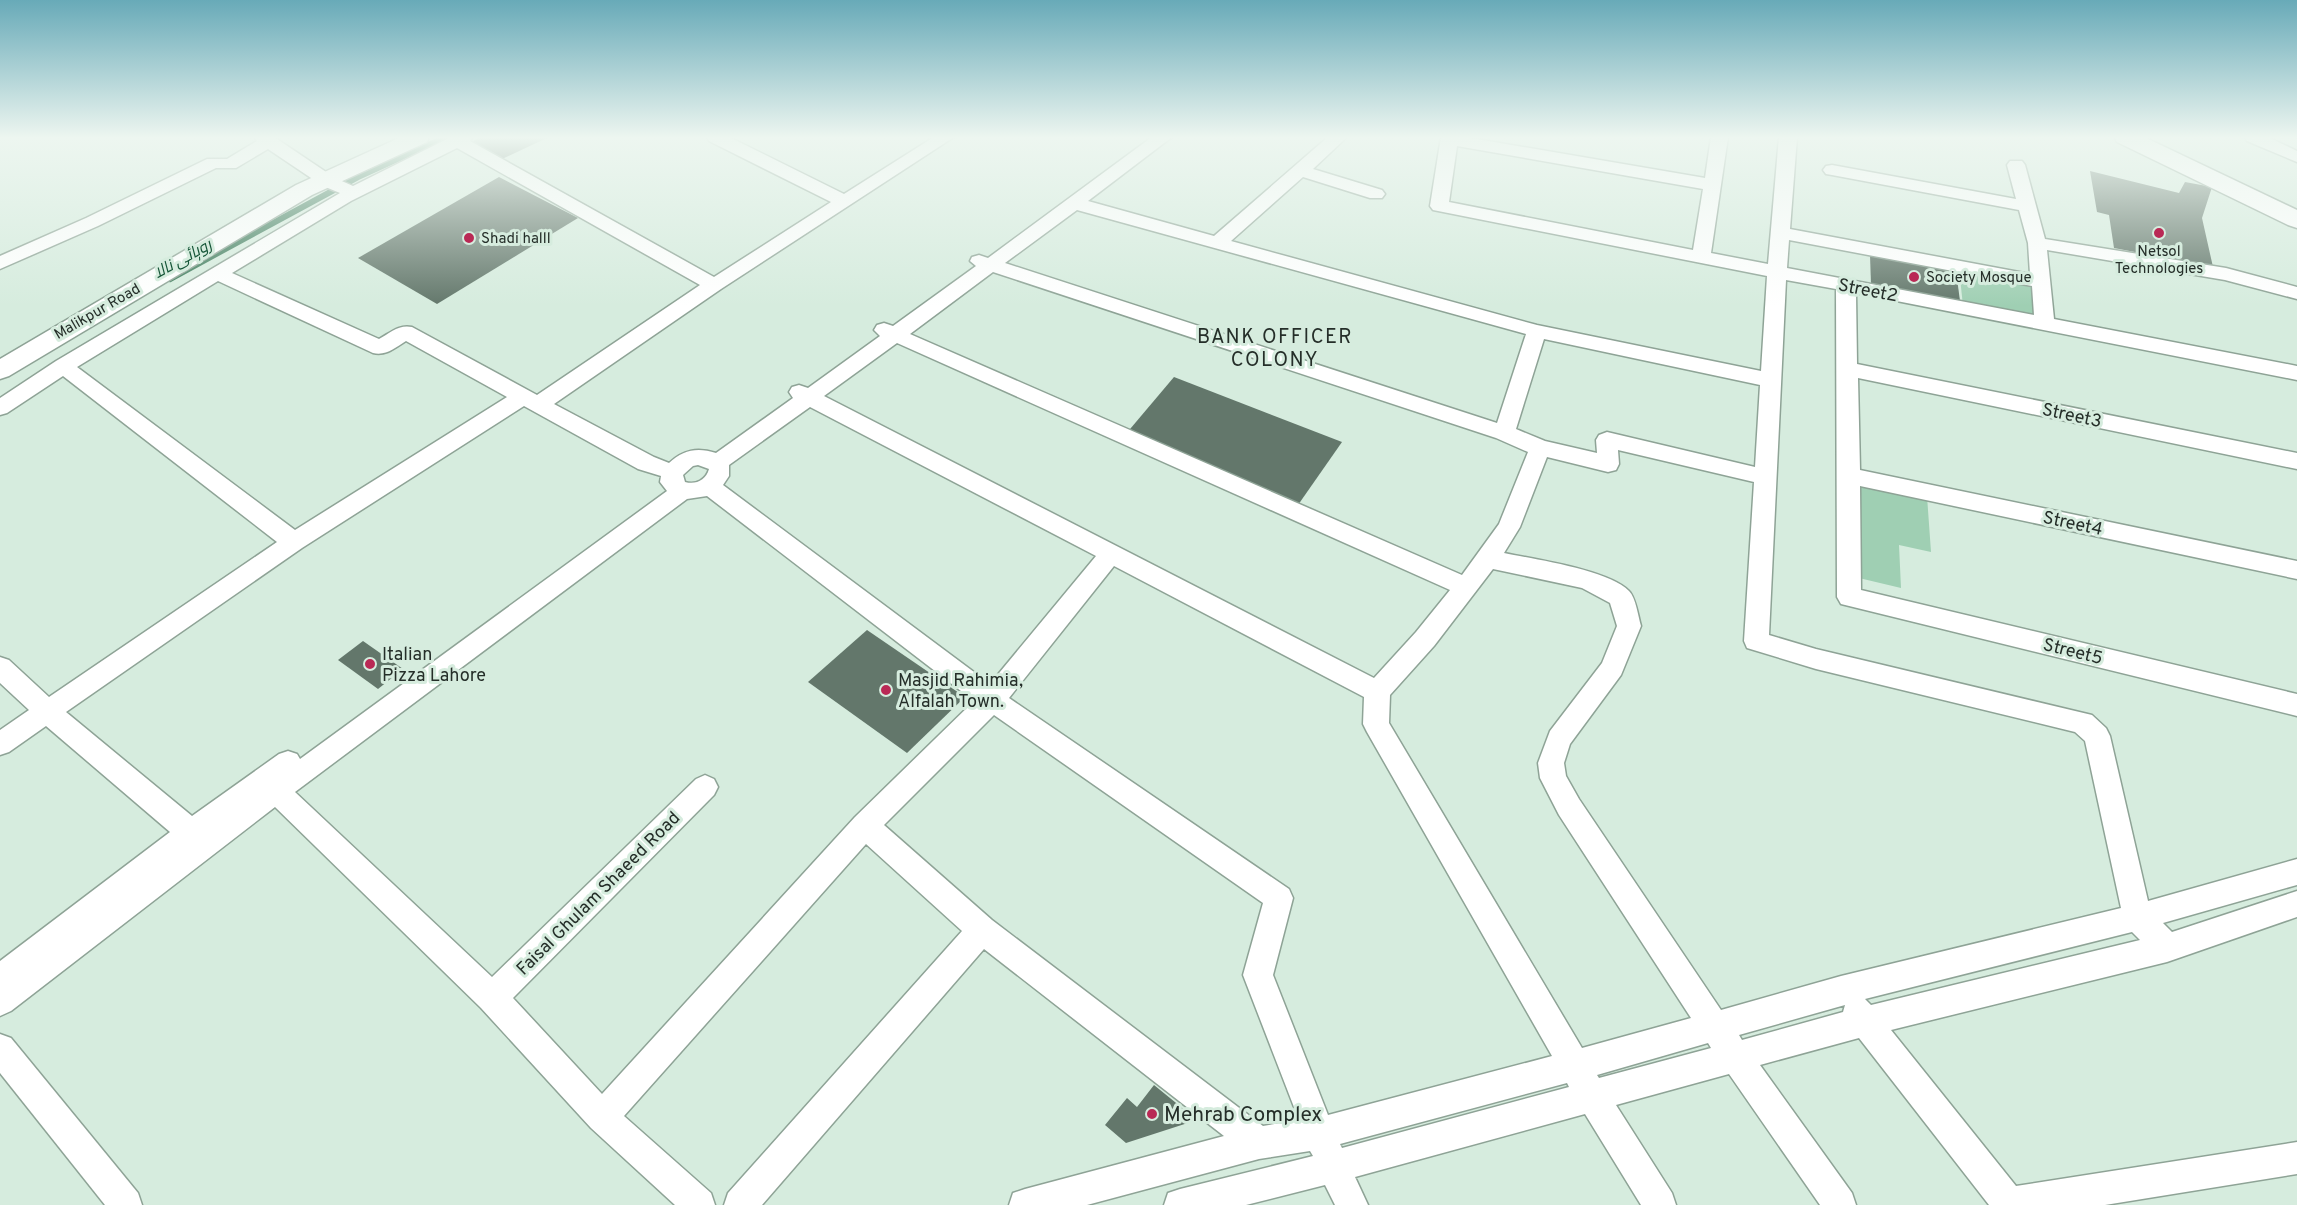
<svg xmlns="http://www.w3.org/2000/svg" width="2297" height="1205" font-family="Overpass,Cairo,sans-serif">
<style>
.green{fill:#9fcfb3}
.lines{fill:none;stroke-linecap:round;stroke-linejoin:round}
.stream{stroke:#3e7b5b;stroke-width:6}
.building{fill:#63776b}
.minor-casing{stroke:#8ea396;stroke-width:3}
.tertiary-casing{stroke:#8ea396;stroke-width:3}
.secondary-casing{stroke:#8ea396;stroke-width:3}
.minor{fill:#fff;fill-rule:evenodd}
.tertiary{fill:#fff;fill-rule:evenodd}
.secondary{fill:#fff;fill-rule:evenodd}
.poi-dot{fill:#b92955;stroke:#d6ecde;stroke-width:2}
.labels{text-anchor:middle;stroke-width:6;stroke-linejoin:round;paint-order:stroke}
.far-poi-label{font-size:15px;fill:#252e29;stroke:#d6ecde;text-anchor:start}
.far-street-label{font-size:15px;fill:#252e29;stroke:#d6ecde}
.far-water-label{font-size:16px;font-style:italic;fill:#155537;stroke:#d6ecde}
.street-label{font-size:18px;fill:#252e29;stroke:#d6ecde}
.poi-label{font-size:18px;fill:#252e29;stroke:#d6ecde;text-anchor:start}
.neighbourhood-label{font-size:20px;letter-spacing:1.5px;fill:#252e29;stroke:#d6ecde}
.near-poi-label{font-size:21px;fill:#252e29;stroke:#d6ecde;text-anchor:start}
</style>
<rect width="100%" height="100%" fill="#d6ecde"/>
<g class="green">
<polygon points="1959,268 2031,282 2035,318 1963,306"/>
<polygon points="1856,481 1927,496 1931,552 1899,545 1901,588 1859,578"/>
</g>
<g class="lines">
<polyline class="stream" points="170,279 358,177 446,137"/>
</g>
<g class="building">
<polygon points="481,137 549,137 500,160 473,141"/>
<polygon points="2090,171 2179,193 2185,182 2212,187 2202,218 2213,267 2114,248 2109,215 2097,212"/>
<polygon points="499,177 578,218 437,304 358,258"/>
<polygon points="1870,255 1956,271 1960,301 1871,284"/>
<polygon points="1174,377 1342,442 1298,505 1125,435"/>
<polygon points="867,630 965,697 907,753 808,682"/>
<polygon points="363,641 403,669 378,689 338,660"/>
<polygon points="1154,1085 1197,1120 1126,1143 1105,1125 1127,1098 1137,1107"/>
</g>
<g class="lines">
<defs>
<g id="minor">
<path d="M254,137H274L335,178L353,186L451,137H473L470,141L714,277L831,202L709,141L707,137H729L844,194L934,137H954L721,289L554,404L654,457L669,463C683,450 697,447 716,453L793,398L789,392L792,387L799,385L808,388L880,336L874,330L877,325L884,323L893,326L976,266L970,261L972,257L979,255L988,258L1152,137H1172L1088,201L1214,236L1328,137H1347L1313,169L1382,190L1385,194L1382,198H1370L1303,177L1231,241L1537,325L1761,371L1767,276L1433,210L1430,206L1441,137H1465L1705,178L1711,137H1728L1711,253L1768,264L1779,137H1797L1790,229L2030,274L2028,243L2019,210L1832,175L1826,174L1823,170L1826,166L1832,165L2016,199L2007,165L2010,161H2022L2025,165L2045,239L2226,268L2297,287V299L2225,280L2047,250L2054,319L2297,366V380L1856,293L1857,364L2297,453V469L1858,378L1860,470L2297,561V579L1860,486L1861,590L2297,694V716L1841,604L1837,597L1836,289L1786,280L1769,635L1816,649L2092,715L2106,728L2110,736L2148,901L2297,859V885L2163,923L2172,932L2297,891V917L2167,962L1891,1030L2016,1186L2297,1142V1174L2105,1205H1989L1859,1038L1760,1065L1852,1193L1856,1205H1820L1729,1074L1616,1105L1672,1193L1676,1205H1641L1585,1114L1355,1177L1368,1205H1335L1325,1185L1246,1205H1164L1168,1193L1180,1189L1313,1156L1310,1151L1259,1159L1087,1205H1009L1013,1193L1025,1189L1224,1136L984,949L762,1205H724L728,1193L962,931L866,844L624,1116L711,1193L715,1205H675L591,1128L481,1008L275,807L11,1011L0,1016V961L170,832L46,726L9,752L0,755V730L29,710L0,683V657L9,660L49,697L277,542L63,376L7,413L0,415V398L56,361L340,193L323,186L268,149L236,168H216L98,226L0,269V256L86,218L207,159H227L257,141ZM1457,146L1703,189L1693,250L1449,202ZM457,148L700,285L537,395L412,327C399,324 390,333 379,339L232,273L351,201ZM1077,210L1526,334L1497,423L1005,263ZM1789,240L2032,286L2034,315L1787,268ZM993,272L1496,438L1528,452L1499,524L1462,575L910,334ZM218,281L373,353C386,356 395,348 406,341L507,397L295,530L77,367ZM1544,339L1760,385L1755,467L1607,432L1599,435L1596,440L1597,453L1545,441L1516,429ZM897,343L1450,590L1416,632L1374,678L824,396ZM524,406L638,469L661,476L660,482L667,491L300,759L297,754L288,751L279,754L192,816L66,712L302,548ZM810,407L1096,556L990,684L723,485L729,476V465ZM1618,450L1754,482L1744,641L1747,648L1816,669L2075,732L2085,741L2121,908L1841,976L1721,1010L1579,799L1566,776L1564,763L1570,744L1621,675L1641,626C1638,616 1636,598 1629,591C1609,570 1533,559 1504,553L1520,527L1547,457L1608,472L1616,470L1619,464ZM698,465L709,469C706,480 696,485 685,482L683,475L693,466ZM707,496L974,701L855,817L602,1094L513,998L714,795L718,787L714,779L705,775L696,779L492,977L295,792L687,499ZM1114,566L1364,697L1363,724L1367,732L1552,1056L1328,1115L1273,975L1293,898L1289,889L1009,698ZM1493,569L1582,588L1610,603L1617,626L1602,663L1550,731L1538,763L1540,778L1559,815L1691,1018L1582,1048L1389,723L1390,695L1434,646ZM994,715L1263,903L1243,975L1299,1120L1263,1126L992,920L884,825ZM2132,932L2140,940L1871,1005L1865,999ZM1845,1005L1843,1012L1742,1040L1739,1035ZM1708,1043L1711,1048L1599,1078L1597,1075ZM1567,1083L1569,1087L1342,1148L1340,1144Z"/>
<polygon points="2245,137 2268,137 2297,151 2297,162 2247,141"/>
<polygon points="0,1034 11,1038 138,1193 142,1205 105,1205 0,1073"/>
</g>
<polygon id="tertiary" points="401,137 429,137 427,142 312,195 9,376 0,379 0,359 296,185"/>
<polygon id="secondary" points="2114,137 2144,137 2297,210 2297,228 2288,225 2117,142"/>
</defs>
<use href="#minor" class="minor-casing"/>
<use href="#tertiary" class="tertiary-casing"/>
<use href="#secondary" class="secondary-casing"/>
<use href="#minor" class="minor"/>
<use href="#tertiary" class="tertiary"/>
<use href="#secondary" class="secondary"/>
</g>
<linearGradient id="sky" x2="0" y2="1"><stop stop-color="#68aab8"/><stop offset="0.45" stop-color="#edf6f0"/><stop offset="1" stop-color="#edf6f0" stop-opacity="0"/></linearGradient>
<rect width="2297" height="306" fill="url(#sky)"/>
<g class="poi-dot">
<circle cx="2159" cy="233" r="6"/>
<circle cx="469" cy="238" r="6"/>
<circle cx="1914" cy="277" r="6"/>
<circle cx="370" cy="664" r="6"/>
<circle cx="886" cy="690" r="6"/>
<circle cx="1152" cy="1114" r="6"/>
</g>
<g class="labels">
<g class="far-poi-label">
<text x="481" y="243">Shadi halll</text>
<text x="2159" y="256" text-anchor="middle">Netsol<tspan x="2159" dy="17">Technologies</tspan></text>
<text x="1926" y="282">Society Mosque</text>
</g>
<g class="far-street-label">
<text transform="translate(97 311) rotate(-30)" y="5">Malikpur Road</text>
</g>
<g class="far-water-label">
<text transform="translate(182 258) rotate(-29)" y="6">روہائی نالا</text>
</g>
<g class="street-label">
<text transform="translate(1868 290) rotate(11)" y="6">Street2</text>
<text transform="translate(2072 415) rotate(12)" y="6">Street3</text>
<text transform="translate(2073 523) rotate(12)" y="6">Street4</text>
<text transform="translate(2073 651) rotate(14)" y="6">Street5</text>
<text transform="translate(598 893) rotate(-45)" y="6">Faisal Ghulam Shaeed Road</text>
</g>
<g class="poi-label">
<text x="382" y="660">Italian<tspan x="382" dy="21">Pizza Lahore</tspan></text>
<text x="898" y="686">Masjid Rahimia,<tspan x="898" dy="21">Alfalah Town.</tspan></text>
</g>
<g class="neighbourhood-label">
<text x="1275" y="343">BANK OFFICER<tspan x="1275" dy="23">COLONY</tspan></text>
</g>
<g class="near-poi-label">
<text x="1164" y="1121">Mehrab Complex</text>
</g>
</g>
</svg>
